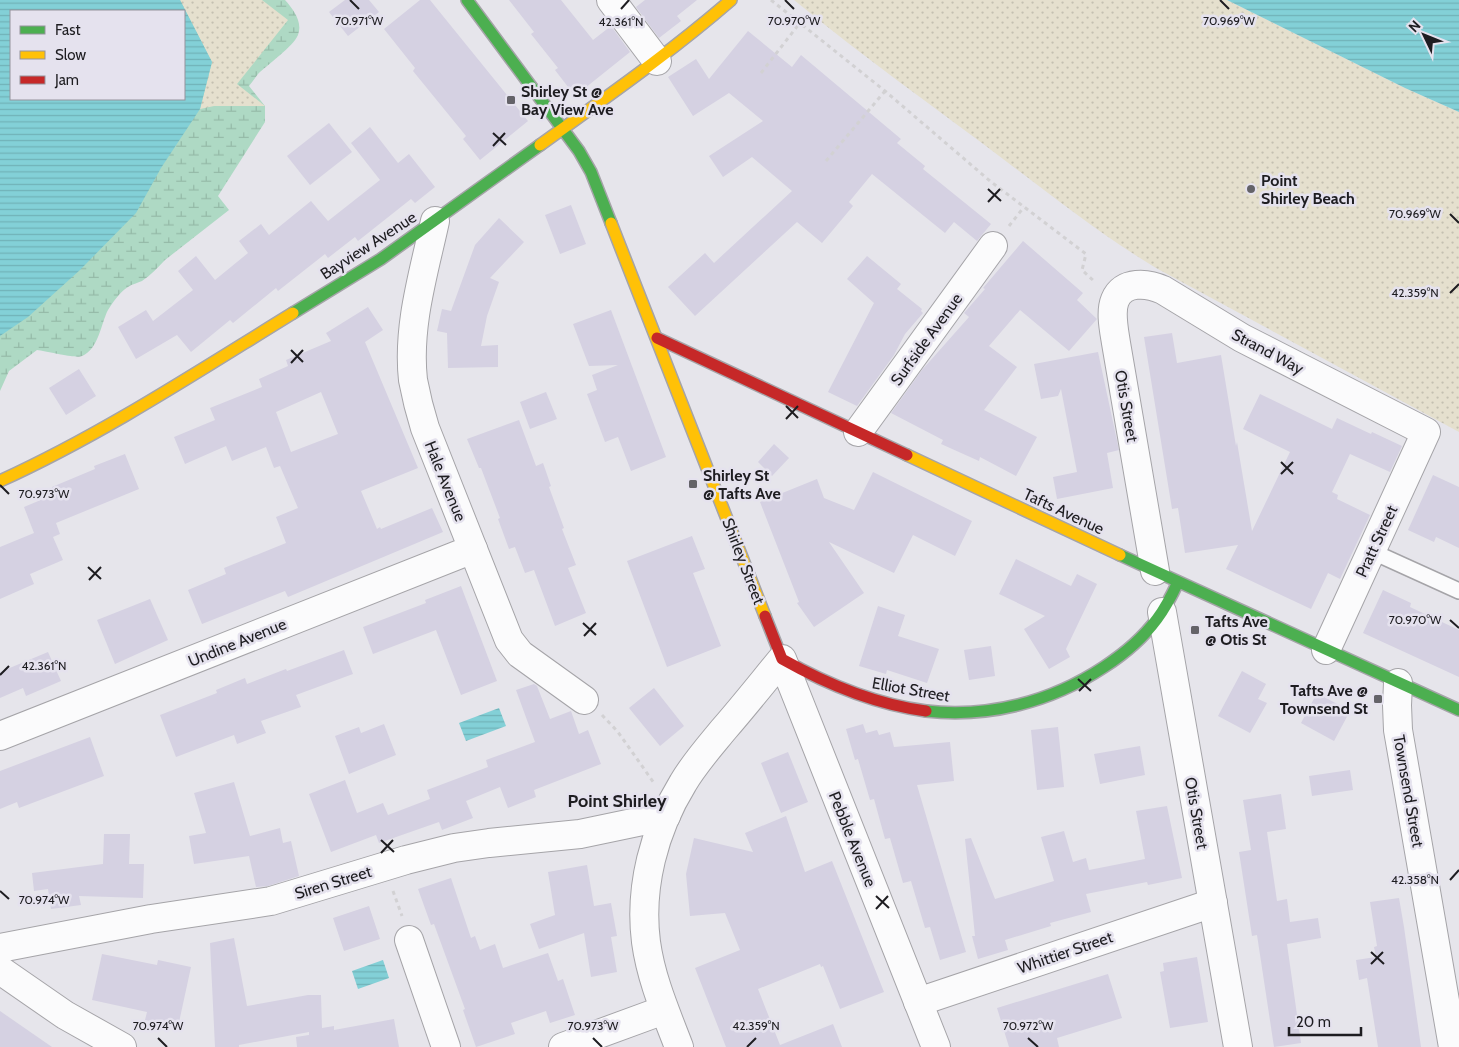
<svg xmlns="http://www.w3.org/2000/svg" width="1459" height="1047" font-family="Cabin,sans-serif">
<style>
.wetland{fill:url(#wetland-marsh)}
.sand{fill:url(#sand-dots)}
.water{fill:url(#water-rules);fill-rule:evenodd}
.building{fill:#d5d1e2;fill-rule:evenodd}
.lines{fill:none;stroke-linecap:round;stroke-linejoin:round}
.lane-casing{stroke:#a5a4a8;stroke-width:18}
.street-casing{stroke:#a5a4a8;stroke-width:30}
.fast-casing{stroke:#a5a4a8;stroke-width:14}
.slow-casing{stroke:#a5a4a8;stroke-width:14}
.jam-casing{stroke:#a5a4a8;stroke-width:14}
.path{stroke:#d2d1d3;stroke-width:3;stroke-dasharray:4 4;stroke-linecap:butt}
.lane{stroke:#fbfbfc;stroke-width:15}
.street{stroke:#fbfbfc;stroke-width:28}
.fast{stroke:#4caf50;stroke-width:11}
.slow{stroke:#ffc107;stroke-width:11}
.jam{stroke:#c62828;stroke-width:11}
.ticks{fill:none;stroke:#1e1d21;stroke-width:2}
.poi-dot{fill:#646368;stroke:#e5e2ee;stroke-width:2}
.labels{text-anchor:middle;stroke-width:5;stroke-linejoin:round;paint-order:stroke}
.poi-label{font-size:16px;font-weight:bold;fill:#1e1d21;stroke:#e5e2ee;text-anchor:start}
.street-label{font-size:16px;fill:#1e1d21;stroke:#e5e2ee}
.neighbourhood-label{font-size:18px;font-weight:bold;fill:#1e1d21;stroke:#e5e2ee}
.ticks-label{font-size:12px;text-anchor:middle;fill:#1e1d21;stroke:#e5e2ee;stroke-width:5;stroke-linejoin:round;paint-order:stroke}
</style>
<defs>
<pattern id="wetland-marsh" width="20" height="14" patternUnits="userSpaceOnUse" patternTransform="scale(1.25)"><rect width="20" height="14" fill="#aed9c4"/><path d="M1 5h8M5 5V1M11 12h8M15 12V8" fill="none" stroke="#95baa8"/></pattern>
<pattern id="sand-dots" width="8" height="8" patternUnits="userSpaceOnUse" patternTransform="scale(1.25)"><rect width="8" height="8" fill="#e5e0ce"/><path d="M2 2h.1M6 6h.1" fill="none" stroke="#c4c0b1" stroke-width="1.8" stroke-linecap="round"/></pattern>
<pattern id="water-rules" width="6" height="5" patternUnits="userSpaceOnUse" patternTransform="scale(1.25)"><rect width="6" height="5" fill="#83d0d7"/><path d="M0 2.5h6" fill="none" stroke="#71b2b8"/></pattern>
</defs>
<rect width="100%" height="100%" fill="#e6e5eb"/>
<path class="wetland" d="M36,0H285C293,9 303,22 298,35C293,47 268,64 258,74C255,78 252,82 249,86L265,106V122L218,196L229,210L165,260C158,267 151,275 142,281C138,283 132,284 128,287C120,292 113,302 108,310C101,323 99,349 82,356C76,359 47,351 37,350L9,371L0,391V128L184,99V11Z"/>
<g class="sand">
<polygon points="180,0 262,0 288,20 237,84 265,106 214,106 200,109 212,62"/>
<path d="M794,0H1227L1405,88L1459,112V432L1156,268C1103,236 1056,199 1007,162C936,108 863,57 794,0Z"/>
</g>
<g class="water">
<path d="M0,0H180L212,62L200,109L161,168L136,213L80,270L28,317L0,336ZM11,11H184V99H11Z"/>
<polygon points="1227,0 1459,0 1459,112 1405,88"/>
<polygon points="499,708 506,726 466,741 459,723"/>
<polygon points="383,960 389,978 358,989 352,971"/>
</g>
<g class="building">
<polygon points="345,0 369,0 379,12 348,36 329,12"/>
<polygon points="420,0 430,0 528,121 480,160 463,139 466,136 413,71 415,68 384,29"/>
<polygon points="509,0 561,0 593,40 611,26 630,52 575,96 555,70 558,68 531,34 534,32"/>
<polygon points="645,0 697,0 677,16 681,21 659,38 636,7"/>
<polygon points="748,31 792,67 801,55 901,139 897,143 925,166 923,169 991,224 977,241 954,222 945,233 872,174 849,202 853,206 822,243 797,222 695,316 668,287 705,253 714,263 792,191 752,157 723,177 709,156 763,121 729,93 693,116 668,77 696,59 709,79"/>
<polygon points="329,123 352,152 310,185 287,156"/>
<polygon points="370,127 398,163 409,154 435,187 415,203 411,199 358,241 355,237 328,258 325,254 278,291 276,288 233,323 230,320 191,352 177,335 136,359 118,327 146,310 153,321 193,290 178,271 196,256 215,280 248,253 239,241 261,224 269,235 311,201 328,221 380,180 351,143"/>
<polygon points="571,205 586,244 560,254 545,215"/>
<polygon points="499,218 524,242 490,278 499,282 487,316 481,346 498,345 498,367 448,368 447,333 437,331 442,309 451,311 475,245"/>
<polygon points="1023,241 1083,293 1077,300 1097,319 1069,351 1020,310 989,346 1017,367 984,410 1037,437 1016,476 980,457 979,461 941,444 943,440 891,413 922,370 969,317 964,313 985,289 983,288"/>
<polygon points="867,256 901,284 897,289 922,309 921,311 923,313 905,334 894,355 857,406 828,392 874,303 847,279"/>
<path d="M368,307L383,330L365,342L418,468L361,491L377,529L380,527L381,529L432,508L443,532L288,597L285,591L202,624L188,590L226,574L224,568L286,543L276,517L298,508L280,466L274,468L266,447L232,461L226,446L185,464L174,437L215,420L210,408L262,387L259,379L288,366L286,360L331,341L326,333ZM321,392L338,434L291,452L276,412Z"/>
<polygon points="611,310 666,457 631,471 618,437 605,442 587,394 597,390 592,375 618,365 589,366 573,324"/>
<polygon points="1172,333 1177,363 1221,355 1236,446 1237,442 1252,531 1290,452 1243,429 1260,394 1332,429 1337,418 1371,434 1372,432 1402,446 1390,472 1350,454 1332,492 1338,495 1337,499 1370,515 1340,579 1328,573 1311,609 1226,569 1238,545 1185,553 1178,508 1172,509 1144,337"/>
<polygon points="1098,352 1119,450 1107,453 1113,488 1057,499 1053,477 1077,472 1061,389 1058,396 1041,399 1034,364"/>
<polygon points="79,369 96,396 66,415 49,388"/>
<polygon points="546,392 557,419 530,429 520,402"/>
<polygon points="519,420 536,466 543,463 551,486 549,487 564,528 562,529 576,565 568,568 586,613 555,626 534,570 525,573 515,547 509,549 498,519 500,518 481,468 479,468 467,439"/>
<polygon points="774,444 789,458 772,476 758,462"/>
<polygon points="125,454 139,489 56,523 60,534 53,537 63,560 30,574 34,584 0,599 0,547 34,533 24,507 55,494 52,487 95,469 94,466"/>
<polygon points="873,472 972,521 955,556 913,535 894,573 829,542 864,593 814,627 797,603 799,602 760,502 817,479 824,498 854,510"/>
<polygon points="1433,475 1459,487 1459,548 1436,537 1434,542 1408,530"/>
<polygon points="692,536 705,569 693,573 721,646 667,667 627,561"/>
<polygon points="1016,559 1071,586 1077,574 1097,584 1066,649 1070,657 1049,669 1024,629 1045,616 999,594"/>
<polygon points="461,586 497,681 461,695 436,630 373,654 363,627 426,603 425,600"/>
<polygon points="1383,590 1411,603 1410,607 1459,630 1459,677 1363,633"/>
<polygon points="150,599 168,640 115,664 97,620"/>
<polygon points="878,606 905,615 898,636 939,649 927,683 887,670 886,674 859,666"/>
<polygon points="991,646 995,676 969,680 964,650"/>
<polygon points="344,650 353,674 296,695 301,707 261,721 266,733 237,744 234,735 176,757 160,715 217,693 216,690 245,678 247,684 286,669 287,671"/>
<polygon points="48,652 61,681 26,696 23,688 0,698 0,672"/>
<polygon points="1242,671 1266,684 1258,699 1267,703 1250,733 1218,716"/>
<polygon points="534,684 537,686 550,719 571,711 579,734 588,730 601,764 534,790 536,797 508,808 500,787 466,801 473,818 442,830 439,822 379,843 376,835 331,852 309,794 345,780 357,813 383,803 388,815 430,799 427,790 488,767 486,760 535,742 516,690"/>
<polygon points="654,688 684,726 660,746 629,708"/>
<polygon points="1317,693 1350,711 1334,741 1301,723"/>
<polygon points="384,724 396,755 349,774 335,736 359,727 361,733"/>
<polygon points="863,724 866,733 877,730 879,735 890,732 894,747 950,742 954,781 917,785 966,952 940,960 930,927 925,928 911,881 903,883 890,838 885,839 874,799 870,800 858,759 855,760 846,729"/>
<polygon points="1058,727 1064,787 1037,790 1031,730"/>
<polygon points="90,737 104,776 19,808 17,802 0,809 0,771"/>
<polygon points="1140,746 1145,775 1100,784 1094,754"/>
<polygon points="788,752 808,802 781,813 761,763"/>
<polygon points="1350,770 1353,790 1312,796 1309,776"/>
<polygon points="234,782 250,836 280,828 283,843 291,841 299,876 268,886 256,887 249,856 194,864 189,836 206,833 194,793"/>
<polygon points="1281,794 1286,829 1267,832 1277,901 1287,899 1290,922 1318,918 1321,938 1287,944 1301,1043 1274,1047 1257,935 1252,936 1239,852 1251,850 1243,800"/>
<polygon points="1167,806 1182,878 1148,885 1147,882 1086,894 1091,912 1050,923 1051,926 1005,940 1008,950 978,959 972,936 975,936 965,839 971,838 995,899 1054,881 1041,837 1064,831 1073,862 1086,858 1089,870 1145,859 1136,811"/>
<polygon points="786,816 805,872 832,861 884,992 840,1009 823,966 821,967 820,964 758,989 780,1045 833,1024 842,1047 726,1047 695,968 740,950 725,913 690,916 686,874 694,838 753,852 745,833"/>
<polygon points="104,834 130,834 129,864 144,864 143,898 79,896 81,905 51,909 48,889 34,891 32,873 103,864"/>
<polygon points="587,865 594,906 611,903 617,936 611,937 617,972 591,977 584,933 539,949 530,924 555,915 548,872"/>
<polygon points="451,878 471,938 475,936 480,950 495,944 503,968 548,953 558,981 563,979 575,1015 550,1023 546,1011 511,1023 515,1034 476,1047 463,1010 465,1009 434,924 431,925 418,889"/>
<polygon points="1399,898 1404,927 1421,1047 1378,1047 1367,978 1359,980 1356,960 1376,957 1374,947 1377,946 1370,902"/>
<polygon points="369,906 380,939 344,951 333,918"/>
<polygon points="234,938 247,1006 308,995 321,995 322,1028 334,1026 334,1030 394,1019 399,1047 297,1047 296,1037 309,1035 309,1032 239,1045 239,1047 215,1047 210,943"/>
<polygon points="102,954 157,965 158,960 191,967 178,1027 145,1020 147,1012 92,1000"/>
<polygon points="1197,957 1208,1022 1170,1028 1160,972 1164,971 1163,963"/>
<polygon points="1108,974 1122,1018 1057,1038 1059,1047 1009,1047 997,1008"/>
<polygon points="0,1011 52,1047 0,1047"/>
</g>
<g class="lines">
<defs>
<polyline id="lane" points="1371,551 1459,591"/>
<g id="street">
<polyline points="611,0 657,61"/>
<path d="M435,221C424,272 407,326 413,380C416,396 420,412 425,428L509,640L520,654L584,700"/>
<polyline points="858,432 993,246"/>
<path d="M1155,571L1116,343C1114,330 1110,312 1115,300C1123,280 1148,283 1163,290L1242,338L1426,432L1326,650"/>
<polyline points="1162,612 1238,1047"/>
<polyline points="1398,683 1397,705 1398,730 1453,1047"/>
<polyline points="0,736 473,549"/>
<polyline points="409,940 446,1047"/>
<polyline points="0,948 151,919 271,901 406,860 454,848 489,843 580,834 666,816"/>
<polyline points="0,970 65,1015 122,1047"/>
<polyline points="918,1002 1213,903"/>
<polyline points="563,1047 664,1010"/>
<path d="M679,1047C666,1013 651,979 646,942C639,887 654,830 683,783C694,764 710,746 724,729C744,706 763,682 782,659L936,1047"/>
</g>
<g id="fast">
<polyline points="467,0 579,151 591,172 611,223"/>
<polyline points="293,313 381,259 540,145"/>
<polyline points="1120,555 1459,710"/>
<path d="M926,711C989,718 1051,702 1104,667C1124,654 1143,638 1157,619C1166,607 1172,595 1178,582"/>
</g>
<g id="slow">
<path d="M540,145C605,98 670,53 731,0"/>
<polyline points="611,223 765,616"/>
<polyline points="907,455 1120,555"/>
<path d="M0,481C103,434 197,372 293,313"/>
</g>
<g id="jam">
<polyline points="657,338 907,455"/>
<path d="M765,616L782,659C828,685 874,704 926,711"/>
</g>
</defs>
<use href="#lane" class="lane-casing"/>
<use href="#street" class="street-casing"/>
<use href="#fast" class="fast-casing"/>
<use href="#slow" class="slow-casing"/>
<use href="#jam" class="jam-casing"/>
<g class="path">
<polyline points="771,0 885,91 990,181 1086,254 1082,270 1095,282"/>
<polyline points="761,73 799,24"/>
<polyline points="826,161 885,91"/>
<polyline points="1009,226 1024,207"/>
<polyline points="602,715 618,732 654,783"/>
<polyline points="393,891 402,916"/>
</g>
<use href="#lane" class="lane"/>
<use href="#street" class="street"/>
<use href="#fast" class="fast"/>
<use href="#slow" class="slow"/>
<use href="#jam" class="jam"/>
</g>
<path class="ticks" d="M350,0L359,9M785,0L794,9M1220,0L1229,9M621,9L629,0M493,133L506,145M493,146L505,133M988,189L1001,201M988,202L1000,189M1450,214L1459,223M1450,293L1459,284M291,350L303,362M291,363L303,350M786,406L798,418M786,419L798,406M1281,462L1293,474M1281,474L1293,462M0,485L9,494M88,567L101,579M89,580L101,567M1450,620L1459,628M583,623L596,635M584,636L596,623M0,675L9,666M1078,679L1091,691M1079,691L1091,679M381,840L394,852M381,853L393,840M1450,880L1459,870M0,891L9,899M876,896L889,908M876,909L888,896M1371,952L1384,964M1371,964L1383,952M158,1038L167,1047M593,1038L602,1047M1028,1038L1038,1047M747,1047L756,1038"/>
<g class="poi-dot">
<rect x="506" y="95" width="10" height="10" rx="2.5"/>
<circle cx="1251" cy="189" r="5"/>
<rect x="688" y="479" width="10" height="10" rx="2.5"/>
<rect x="1190" y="625" width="10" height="10" rx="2.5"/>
<rect x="1373" y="694" width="10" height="10" rx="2.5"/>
</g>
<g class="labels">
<g class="poi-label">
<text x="521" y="97">Shirley St @<tspan x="521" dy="18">Bay View Ave</tspan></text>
<text x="1261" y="186">Point<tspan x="1261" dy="18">Shirley Beach</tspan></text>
<text x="703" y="481">Shirley St<tspan x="703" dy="18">@ Tafts Ave</tspan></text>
<text x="1205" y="627">Tafts Ave<tspan x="1205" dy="18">@ Otis St</tspan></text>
<text x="1368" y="696" text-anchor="end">Tafts Ave @<tspan x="1368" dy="18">Townsend St</tspan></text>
</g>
<g class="street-label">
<text transform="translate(368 245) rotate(-33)" y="6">Bayview Avenue</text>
<text transform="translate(926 339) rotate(-54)" y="6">Surfside Avenue</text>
<text transform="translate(1268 351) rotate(28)" y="6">Strand Way</text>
<text transform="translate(1127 406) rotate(80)" y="6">Otis Street</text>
<text transform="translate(446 481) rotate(68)" y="6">Hale Avenue</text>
<text transform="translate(1064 511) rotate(25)" y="6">Tafts Avenue</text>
<text transform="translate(1376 541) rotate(-65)" y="6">Pratt Street</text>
<text transform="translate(744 561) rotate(69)" y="6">Shirley Street</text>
<text transform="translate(237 642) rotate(-22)" y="6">Undine Avenue</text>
<text transform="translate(911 689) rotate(10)" y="6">Elliot Street</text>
<text transform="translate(1409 791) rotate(80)" y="6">Townsend Street</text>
<text transform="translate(1197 813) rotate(80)" y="6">Otis Street</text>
<text transform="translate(853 839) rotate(68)" y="6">Pebble Avenue</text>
<text transform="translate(333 882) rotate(-17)" y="6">Siren Street</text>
<text transform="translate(1065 952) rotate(-19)" y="6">Whittier Street</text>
</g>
<g class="neighbourhood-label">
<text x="617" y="807">Point Shirley</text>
</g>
</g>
<g class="ticks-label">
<text x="359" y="25">70.971°W</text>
<text x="794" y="25">70.970°W</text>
<text x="1229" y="25">70.969°W</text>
<text x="621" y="26">42.361°N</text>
<text x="1415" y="218">70.969°W</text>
<text x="1415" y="297">42.359°N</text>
<text x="44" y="498">70.973°W</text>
<text x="1415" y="624">70.970°W</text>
<text x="44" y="670">42.361°N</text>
<text x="1415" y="884">42.358°N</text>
<text x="44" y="904">70.974°W</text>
<text x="756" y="1030">42.359°N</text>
<text x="158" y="1030">70.974°W</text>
<text x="593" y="1030">70.973°W</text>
<text x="1028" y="1030">70.972°W</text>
</g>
<rect x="10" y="10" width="175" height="90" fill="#e5e2ee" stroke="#95939c"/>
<rect x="20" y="26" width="25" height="8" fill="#4caf50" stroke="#95939c"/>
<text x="55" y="35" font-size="15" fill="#1e1d21">Fast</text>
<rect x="20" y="51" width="25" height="8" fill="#ffc107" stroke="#95939c"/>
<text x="55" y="60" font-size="15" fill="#1e1d21">Slow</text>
<rect x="20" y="76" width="25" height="8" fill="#c62828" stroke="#95939c"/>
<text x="55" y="85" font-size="15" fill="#1e1d21">Jam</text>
<g transform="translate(1424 35) rotate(313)" stroke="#e5e2ee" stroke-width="4" paint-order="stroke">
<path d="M0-4L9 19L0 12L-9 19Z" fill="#1e1d21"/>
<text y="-8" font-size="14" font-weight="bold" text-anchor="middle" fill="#1e1d21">N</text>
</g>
<path d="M1289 1027v8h72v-8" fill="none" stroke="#1e1d21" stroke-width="2.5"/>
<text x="1296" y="1027" font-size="15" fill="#1e1d21" stroke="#e5e2ee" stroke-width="4" paint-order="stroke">20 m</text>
</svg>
